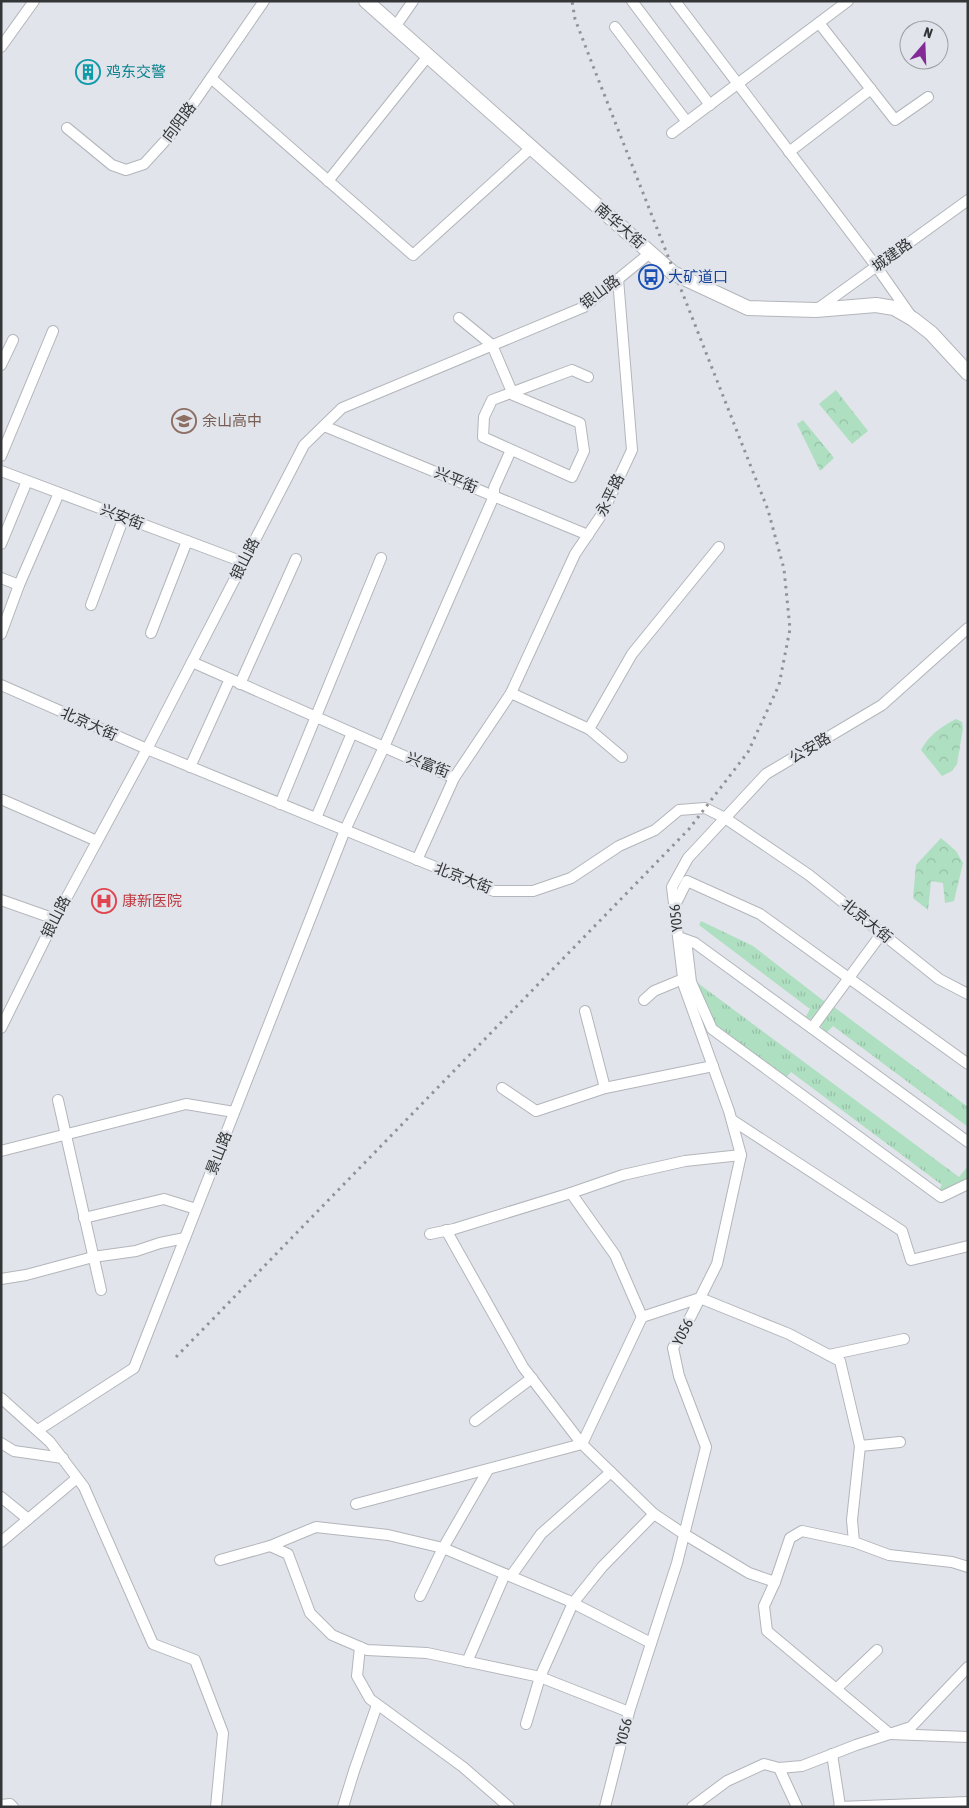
<svg xmlns="http://www.w3.org/2000/svg" width="969" height="1808" font-family="'Asap Condensed','Noto Sans SC',sans-serif">
<style>
.grass{fill:url(#grass-tufts)}
.forest{fill:url(#forest-crowns)}
.lines{fill:none;stroke-linecap:round;stroke-linejoin:round}
.minor-casing{stroke:#b2b6bb;stroke-width:12}
.major-casing{stroke:#b2b6bb;stroke-width:16}
.minor{stroke:#fff;stroke-width:10}
.major{stroke:#fff;stroke-width:14}
.rail{stroke:#8f9296;stroke-width:3;stroke-dasharray:2.5 5;stroke-linecap:butt}
.labels{text-anchor:middle;stroke-width:5;stroke-linejoin:round;paint-order:stroke}
.culture-label{font-size:15px;fill:#0d838f;stroke:#e1e4ea;text-anchor:start}
.street-label{font-size:15px;fill:#333537;stroke:#e1e4ea}
.transit-label{font-size:15px;fill:#164399;stroke:#e1e4ea;text-anchor:start}
.education-label{font-size:15px;fill:#785e54;stroke:#e1e4ea;text-anchor:start}
.health-label{font-size:15px;fill:#be3a42;stroke:#e1e4ea;text-anchor:start}
</style>
<defs>
<pattern id="grass-tufts" width="24" height="20" patternUnits="userSpaceOnUse" patternTransform="scale(1.25)"><rect width="24" height="20" fill="#aedfc1"/><path d="M3 7l-1-3M5 7V3M7 7l1-3M15 17l-1-3M17 17v-4M19 17l1-3" fill="none" stroke="#96c0a6"/></pattern>
<pattern id="forest-crowns" width="20" height="18" patternUnits="userSpaceOnUse" patternTransform="scale(1.25)"><rect width="20" height="18" fill="#aedfc1"/><path d="M2 6a3 3 0 1 1 6 0M12 15a3 3 0 1 1 6 0" fill="none" stroke="#96c0a6"/></pattern>
</defs>
<rect width="100%" height="100%" fill="#e1e4ea"/>
<g class="grass">
<polygon points="701,921 753,946 825,1002 811,1019 805,1018 810,1009 699,925"/>
<polygon points="695,981 959,1177 968,1166 968,1180 947,1190 938,1191 942,1185 791,1072 785,1079 714,1027"/>
<polygon points="834,1007 968,1107 968,1127 833,1026 826,1033 822,1029 821,1025"/>
</g>
<g class="forest">
<polygon points="836,390 868,431 852,444 819,404"/>
<polygon points="803,420 834,458 820,471 797,424"/>
<path d="M956,719L962,722L963,728L957,764L952,771L942,776L921,750C929,735 942,726 956,719Z"/>
<polygon points="941,838 956,851 963,863 954,901 945,903 943,883 931,881 928,910 913,898 916,865"/>
</g>
<g class="lines">
<defs>
<g id="minor">
<polyline points="632,1 710,105"/>
<polyline points="675,1 876,266 911,316"/>
<polyline points="819,23 895,120 928,97"/>
<polyline points="395,27 413,1"/>
<polyline points="615,27 687,122"/>
<polyline points="1,47 34,1"/>
<polyline points="211,78 413,255 531,148"/>
<polyline points="67,128 112,165 126,170 144,164 175,130 264,1"/>
<polyline points="672,133 848,1"/>
<polyline points="789,152 871,89"/>
<polyline points="328,181 428,56"/>
<polyline points="816,310 968,200"/>
<polyline points="459,318 492,345 512,392 513,395 580,423 584,451 572,477 483,437 484,417 492,400 572,370 588,377"/>
<polyline points="1,365 13,340"/>
<polyline points="324,426 588,535"/>
<polyline points="1,456 53,331"/>
<polyline points="1,471 243,562"/>
<polyline points="1,544 27,481"/>
<polyline points="1,578 19,585"/>
<polyline points="91,605 124,517"/>
<polyline points="151,633 187,541"/>
<polyline points="1,634 19,585 59,493"/>
<polyline points="192,662 454,778 511,693 589,729 622,757"/>
<polyline points="240,684 296,559"/>
<polyline points="1,685 147,749 494,891 533,891 571,878 619,846 655,830 679,810 705,808 725,818 809,875 939,979 968,994"/>
<polyline points="511,693 575,554 602,514 632,450 618,279"/>
<polyline points="589,729 632,654 719,547"/>
<polyline points="190,767 230,679"/>
<polyline points="3,800 97,841"/>
<polyline points="280,804 381,558"/>
<polyline points="316,818 352,733"/>
<polyline points="417,860 454,778"/>
<polyline points="1,900 55,919"/>
<polyline points="675,905 687,881 760,914 968,1064"/>
<polyline points="681,938 695,943 968,1142"/>
<polyline points="686,940 691,982 712,1029 941,1197 968,1184"/>
<polyline points="644,1000 654,991 683,979"/>
<polyline points="585,1011 605,1088"/>
<polyline points="1,1028 55,919 147,749 304,445 342,408 584,307 650,253"/>
<polyline points="812,1028 882,933"/>
<polyline points="502,1088 536,1111 605,1088 713,1066"/>
<polyline points="58,1100 101,1290"/>
<polyline points="732,1120 902,1231 911,1260 968,1246"/>
<polyline points="1,1151 186,1104 234,1112"/>
<polyline points="571,1193 615,1255 642,1317 700,1298 789,1334 840,1361 860,1446 852,1520 854,1542 889,1555 952,1562 968,1567"/>
<polyline points="84,1218 164,1199 196,1209"/>
<polyline points="446,1230 523,1367 582,1444 642,1317"/>
<polyline points="430,1234 454,1229 571,1193 623,1175 685,1161 741,1155"/>
<polyline points="1,1279 26,1275 93,1257 136,1251 160,1243 185,1238"/>
<polyline points="829,1355 904,1339"/>
<polyline points="1,1398 50,1442 84,1487 153,1644 195,1660 223,1733 216,1807"/>
<polyline points="475,1421 532,1378"/>
<polyline points="38,1430 134,1368 345,830 384,747 494,496 494,488 511,450"/>
<polyline points="1,1443 14,1451 63,1458"/>
<polyline points="860,1446 900,1442"/>
<polyline points="1,1497 28,1519"/>
<polyline points="356,1504 582,1444 654,1514 684,1534 749,1573 775,1582 790,1538 802,1531 854,1542"/>
<polyline points="1,1542 77,1478"/>
<polyline points="220,1560 270,1546"/>
<polyline points="511,1576 541,1534 611,1472"/>
<polyline points="775,1582 764,1606 767,1631 890,1734 968,1737"/>
<polyline points="420,1596 443,1548 488,1470"/>
<polyline points="360,1647 357,1676 370,1699 463,1767 509,1807"/>
<polyline points="467,1662 505,1574"/>
<polyline points="837,1688 877,1650"/>
<polyline points="629,1712 540,1677 427,1653 367,1650 332,1635 310,1613 288,1554 270,1546 316,1527 388,1535 443,1548 567,1600 651,1643"/>
<polyline points="526,1724 540,1677 573,1603 602,1567 654,1514"/>
<polyline points="832,1754 840,1806"/>
<polyline points="779,1768 797,1807"/>
<polyline points="1,1805 10,1804 13,1807"/>
<polyline points="343,1807 354,1771 377,1705"/>
<polyline points="605,1807 629,1712 677,1563 706,1447 679,1376 673,1348 691,1316 717,1264 741,1155 729,1111 684,986 672,887 688,858 766,774 882,705 968,628"/>
<polyline points="692,1807 727,1781 764,1764 779,1768 802,1766 856,1745 911,1727 968,1667"/>
<polyline points="839,1807 968,1802"/>
</g>
<polyline id="major" points="366,1 673,273 748,308 816,310 876,305 894,308 913,319 931,333 968,373"/>
</defs>
<use href="#minor" class="minor-casing"/>
<use href="#major" class="major-casing"/>
<use href="#minor" class="minor"/>
<use href="#major" class="major"/>
<polyline class="rail" points="176,1357 689,829 748,752 779,685 790,629 784,569 768,510 593,66 575,19 572,1"/>
</g>
<defs>
<symbol id="building-ring" viewBox="-11 -11 22 22"><circle r="9.5" fill="#e1e4ea" stroke="#0f9aa8" stroke-width="1.5"/><path d="M-4-6H4V6H1V3H-1V6H-4ZM-2.5-4.3h1.7v1.8h-1.7ZM.8-4.3h1.7v1.8H.8ZM-2.5-1h1.7V.8h-1.7ZM.8-1h1.7V.8H.8Z" fill="#0f9aa8"/></symbol>
<symbol id="bus-ring" viewBox="-11 -11 22 22"><circle r="9.5" fill="#e1e4ea" stroke="#1a4fb4" stroke-width="1.5"/><path d="M-5-6H5V4H4V6H2V4H-2V6H-4V4H-5ZM-3.5-4V0h7V-4ZM-3.5 1.2v1.5H-2V1.2ZM2 1.2v1.5H3.5V1.2Z" fill="#1a4fb4"/></symbol>
<symbol id="school-ring" viewBox="-11 -11 22 22"><circle r="9.5" fill="#e1e4ea" stroke="#8d6e63" stroke-width="1.5"/><path d="M0-5L7-2L0 1L-7-2ZM-4 1L0 2.5L4 1V4Q0 6-4 4Z" fill="#8d6e63"/></symbol>
<symbol id="hospital-ring" viewBox="-11 -11 22 22"><circle r="9.5" fill="#e1e4ea" stroke="#e0444e" stroke-width="1.5"/><path d="M-5-5h3v3.5h4V-5h3V5h-3V1.5h-4V5h-3Z" fill="#e0444e"/></symbol>
</defs>
<g fill-rule="evenodd">
<use href="#building-ring" x="74" y="58" width="28" height="28"/>
<use href="#bus-ring" x="637" y="263" width="28" height="28"/>
<use href="#school-ring" x="170" y="407" width="28" height="28"/>
<use href="#hospital-ring" x="90" y="887" width="28" height="28"/>
</g>
<g class="labels">
<g class="culture-label">
<text x="106" y="77">鸡东交警</text>
</g>
<g class="street-label">
<text transform="translate(179 122) rotate(-53)" y="5">向阳路</text>
<text transform="translate(620 226) rotate(41)" y="5">南华大街</text>
<text transform="translate(892 255) rotate(-36)" y="5">城建路</text>
<text transform="translate(600 292) rotate(-37)" y="5">银山路</text>
<text transform="translate(456 480) rotate(22)" y="5">兴平街</text>
<text transform="translate(610 495) rotate(-64)" y="5">永平路</text>
<text transform="translate(122 517) rotate(21)" y="5">兴安街</text>
<text transform="translate(245 559) rotate(-63)" y="5">银山路</text>
<text transform="translate(89 724) rotate(24)" y="5">北京大街</text>
<text transform="translate(810 748) rotate(-31)" y="5">公安路</text>
<text transform="translate(428 765) rotate(21)" y="5">兴富街</text>
<text transform="translate(463 878) rotate(21)" y="5">北京大街</text>
<text transform="translate(56 917) rotate(-63)" y="5">银山路</text>
<text transform="translate(676 918) rotate(-96)" y="5">Y056</text>
<text transform="translate(867 921) rotate(39)" y="5">北京大街</text>
<text transform="translate(219 1153) rotate(-69)" y="5">景山路</text>
<text transform="translate(683 1332) rotate(-63)" y="5">Y056</text>
<text transform="translate(624 1732) rotate(-76)" y="5">Y056</text>
</g>
<g class="transit-label">
<text x="668" y="282">大矿道口</text>
</g>
<g class="education-label">
<text x="202" y="426">余山高中</text>
</g>
<g class="health-label">
<text x="122" y="906">康新医院</text>
</g>
</g>
<rect width="969" height="1808" fill="none" stroke="#333537" stroke-width="5"/>
<g transform="translate(924 45) rotate(19)"><circle r="24" fill="#e1e4ea" stroke="#9b9ea2"/>
<path d="M0-4L9 19L0 12L-9 19Z" fill="#832a97"/>
<text y="-8" font-size="14" font-weight="bold" text-anchor="middle" fill="#333537">N</text>
</g>
</svg>
